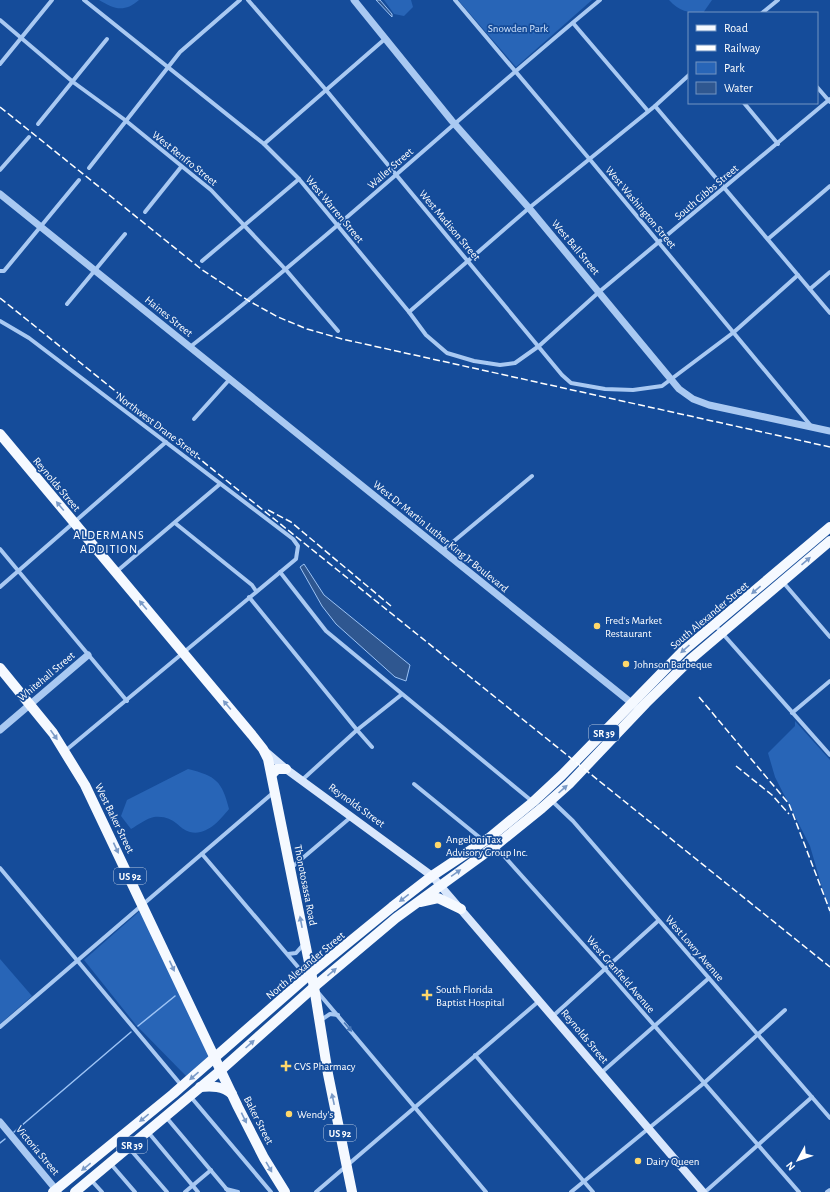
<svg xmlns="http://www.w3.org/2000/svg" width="830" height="1192" font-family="'Alegreya Sans',sans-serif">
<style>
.green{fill:#2865b7}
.water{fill:#2f5790;stroke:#9cc3f5}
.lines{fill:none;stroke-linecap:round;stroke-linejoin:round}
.stream{stroke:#9cc3f5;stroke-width:1.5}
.minor{stroke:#a9c9f2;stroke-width:4}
.tertiary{stroke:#a9c9f2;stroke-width:7}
.secondary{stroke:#d9e7fc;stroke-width:8}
.primary{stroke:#f5f9ff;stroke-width:10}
.rail{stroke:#fff;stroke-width:1.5;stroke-dasharray:7 3;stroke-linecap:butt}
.oneway{fill:#7a9ac7}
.oneway2{fill:#4978b9}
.poi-dot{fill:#ffd86b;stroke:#154c9a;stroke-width:1.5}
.labels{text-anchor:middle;stroke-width:3.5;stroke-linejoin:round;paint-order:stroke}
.shield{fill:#154c9a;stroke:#b9c9e1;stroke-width:1}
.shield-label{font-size:10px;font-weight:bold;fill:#fff}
.park-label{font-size:11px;fill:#d1e4fd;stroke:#154c9a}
.street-label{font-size:11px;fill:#fff;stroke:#154c9a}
.poi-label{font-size:11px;fill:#fff;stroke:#154c9a;text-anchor:start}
.neighbourhood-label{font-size:12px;letter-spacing:1px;fill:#fff;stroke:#154c9a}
</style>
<rect width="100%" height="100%" fill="#154c9a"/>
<g class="green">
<path d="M99,0H139C124,13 114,9 99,0Z"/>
<polygon points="384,0 411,0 413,7 404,16 394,14"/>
<polygon points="458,0 592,0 516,67"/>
<path d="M669,0H712L703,13C688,13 679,11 669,0Z"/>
<polygon points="795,721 830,760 830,915 810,846 775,777 768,753 795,726"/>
<path d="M188,769C216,776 222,781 229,809C220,820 207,836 190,832C178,829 175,815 154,817C147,818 138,825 131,829L121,816L127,800Z"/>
<polygon points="142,909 212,1056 188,1078 136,1025 84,960"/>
<polygon points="0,959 32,996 0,1024"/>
</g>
<g class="water">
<polygon points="376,0 380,0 392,14 392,17"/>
<polygon points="304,564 324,595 410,665 406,681 395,677 336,624 322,606 300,567"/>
</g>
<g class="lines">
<g class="stream">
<polyline points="138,1026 175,996"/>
<polyline points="14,1132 131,1032"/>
<polyline points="0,1143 5,1139"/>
</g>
<g class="minor">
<polyline points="84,0 264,144 299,179 338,226 409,312 426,335 447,353 474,361 500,365 515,363 539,346 599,292 830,99"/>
<polyline points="248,0 326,90 562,375 571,383 605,389 633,390 662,386 734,332 798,275"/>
<polyline points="455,0 592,162 811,426"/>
<polyline points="762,13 778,0"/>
<polyline points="0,20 73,82 125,120 211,190 286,270 338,331"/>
<polyline points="573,23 648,111"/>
<polyline points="0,64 52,0"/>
<polyline points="817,87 830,102"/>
<polyline points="744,103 778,144"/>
<polyline points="655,106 830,313"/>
<polyline points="38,124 107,39"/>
<polyline points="264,144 386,38"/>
<polyline points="89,168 180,52 240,0"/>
<polyline points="0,170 29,137"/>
<polyline points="145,212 181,167"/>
<polyline points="768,239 830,186"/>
<polyline points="202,261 299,179"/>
<polyline points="0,271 4,271 79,180"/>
<polyline points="810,289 830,272"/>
<polyline points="67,304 125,234"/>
<polyline points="409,312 529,208 655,106 689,75"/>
<polyline points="0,321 29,338 293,539 298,546 296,559 65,751"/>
<path d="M190,347C331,236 462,114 600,0"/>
<polyline points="194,419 229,380"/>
<polyline points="175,523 252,585 256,591"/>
<polyline points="0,549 127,701"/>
<polyline points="442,551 532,476"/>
<polyline points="116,572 220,484"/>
<polyline points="280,572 326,631 533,802"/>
<polyline points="782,581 830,637"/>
<polyline points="0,587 166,442"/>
<polyline points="249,597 357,730 372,747"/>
<polyline points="715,625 830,755"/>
<polyline points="792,713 830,681"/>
<polyline points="302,780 357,730 401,695"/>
<polyline points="414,784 484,841"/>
<polyline points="551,800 573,821 830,1118"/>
<polyline points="496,847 606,970 799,1192"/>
<polyline points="202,854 298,967"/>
<polyline points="0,868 182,1086"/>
<polyline points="291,868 351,817"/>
<polyline points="288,954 296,953 303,945"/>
<polyline points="316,990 486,1192"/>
<polyline points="553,1016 658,921"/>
<polyline points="321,1020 330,1014 338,1015"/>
<polyline points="0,1027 274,792"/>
<polyline points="475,1055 593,1192"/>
<polyline points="601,1073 709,978"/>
<polyline points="190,1096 271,1192"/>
<polyline points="166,1117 229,1192"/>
<polyline points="148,1132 198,1192"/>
<polyline points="129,1148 167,1192"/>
<polyline points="110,1163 135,1192"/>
<polyline points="91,1180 102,1192"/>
<polyline points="226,1189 238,1192"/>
<polyline points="185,1192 211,1170"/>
<polyline points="316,1192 539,1001"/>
<polyline points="571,1192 704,1083 785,1010"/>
<polyline points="705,1192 812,1097"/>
<polyline points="827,1192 830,1190"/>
</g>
<g class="tertiary">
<polyline points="354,0 452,121 529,208 679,389 693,399 709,405 830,431"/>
<polyline points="0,194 634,705"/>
<polyline points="0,730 88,655"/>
<polyline points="0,1122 58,1192"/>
</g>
<polyline class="secondary" points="265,751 286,769 432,876 703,1192"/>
<g class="primary">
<polyline points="0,434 252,735 263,749 268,759 314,987 328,1074 352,1192"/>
<polyline points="0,668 53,733 85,785 238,1107 264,1158 285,1192"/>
<polyline points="272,774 277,769 286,769"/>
<polyline points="420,902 438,898 461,909"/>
<path d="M200,1087C212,1086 223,1086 232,1094"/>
<polyline points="53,1192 173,1094 310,974 392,907 432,876 489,838 533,802 562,775 683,651 830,527"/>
<polyline points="75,1192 221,1070 314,987 396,918 495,846 542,808 569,784 646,703 691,659 830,541"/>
</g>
<g class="rail">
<polyline points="0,107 201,269 249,301 278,317 307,329 342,339 830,447"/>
<polyline points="0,298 830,967"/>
<polyline points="268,510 291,522 304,533 391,606"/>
<polyline points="699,697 789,804 830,911"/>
<polyline points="736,766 772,795 789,814"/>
</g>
</g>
<defs><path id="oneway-solid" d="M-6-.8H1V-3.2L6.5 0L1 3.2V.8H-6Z"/></defs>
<g class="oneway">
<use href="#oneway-solid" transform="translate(60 506) rotate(-130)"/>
<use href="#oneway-solid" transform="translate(806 561) rotate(-41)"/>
<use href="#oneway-solid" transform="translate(756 590) rotate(140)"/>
<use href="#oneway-solid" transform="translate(143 605) rotate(-130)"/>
<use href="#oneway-solid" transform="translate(685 649) rotate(138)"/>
<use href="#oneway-solid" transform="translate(227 705) rotate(-130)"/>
<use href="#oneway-solid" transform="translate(54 735) rotate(55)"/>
<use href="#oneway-solid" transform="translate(563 789) rotate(-42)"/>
<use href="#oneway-solid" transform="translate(116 848) rotate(65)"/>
<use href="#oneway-solid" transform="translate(456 873) rotate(-35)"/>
<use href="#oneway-solid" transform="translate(404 898) rotate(142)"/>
<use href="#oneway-solid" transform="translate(301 922) rotate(-101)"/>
<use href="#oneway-solid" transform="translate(172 966) rotate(65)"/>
<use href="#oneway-solid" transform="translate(332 972) rotate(-40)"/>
<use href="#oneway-solid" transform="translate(250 1044) rotate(-42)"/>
<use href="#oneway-solid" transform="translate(194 1076) rotate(139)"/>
<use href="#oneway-solid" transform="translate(333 1099) rotate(-102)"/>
<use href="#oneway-solid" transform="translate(144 1118) rotate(141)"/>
<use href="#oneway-solid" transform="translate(244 1118) rotate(64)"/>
<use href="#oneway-solid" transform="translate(86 1167) rotate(141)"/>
<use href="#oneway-solid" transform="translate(269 1167) rotate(60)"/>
</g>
<use class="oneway2" href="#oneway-solid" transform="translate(348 1027) rotate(50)"/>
<g class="poi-dot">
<circle cx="597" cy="626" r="4"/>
<circle cx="626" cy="664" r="4"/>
<circle cx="438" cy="845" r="4"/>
<path d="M425 989h4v4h4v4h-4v4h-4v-4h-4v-4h4z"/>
<path d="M284 1060h4v4h4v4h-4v4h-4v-4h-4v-4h4z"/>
<circle cx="289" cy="1114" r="4"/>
<circle cx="638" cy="1161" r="4"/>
</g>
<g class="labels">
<g class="shield">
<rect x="589" y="725" width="30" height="16" rx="3"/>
<rect x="114" y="868" width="32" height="16" rx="3"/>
<rect x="324" y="1125" width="32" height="16" rx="3"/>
<rect x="117" y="1137" width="30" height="16" rx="3"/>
</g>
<g class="shield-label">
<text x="604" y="737">SR 39</text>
<text x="130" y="880">US 92</text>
<text x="340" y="1137">US 92</text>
<text x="132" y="1149">SR 39</text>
</g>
<g class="park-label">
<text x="518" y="32">Snowden Park</text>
</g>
<g class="street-label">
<text transform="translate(185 158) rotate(39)" y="4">West Renfro Street</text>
<text transform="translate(390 168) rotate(-41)" y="4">Waller Street</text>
<text transform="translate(706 192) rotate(-40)" y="4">South Gibbs Street</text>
<text transform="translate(641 207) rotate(50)" y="4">West Washington Street</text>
<text transform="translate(335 209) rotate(50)" y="4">West Warren Street</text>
<text transform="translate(450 225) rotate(50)" y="4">West Madison Street</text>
<text transform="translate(576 247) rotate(50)" y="4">West Ball Street</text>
<text transform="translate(169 316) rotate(39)" y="4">Haines Street</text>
<text transform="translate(158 425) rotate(37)" y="4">Northwest Drane Street</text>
<text transform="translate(57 484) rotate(50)" y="4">Reynolds Street</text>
<text transform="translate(441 536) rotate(39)" y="4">West Dr Martin Luther King Jr Boulevard</text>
<text transform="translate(709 615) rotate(-40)" y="4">South Alexander Street</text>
<text transform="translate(46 676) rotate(-40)" y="4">Whitehall Street</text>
<text transform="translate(357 805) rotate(36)" y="4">Reynolds Street</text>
<text transform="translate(115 818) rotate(64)" y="4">West Baker Street</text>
<text transform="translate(306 885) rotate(79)" y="4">Thonotosassa Road</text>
<text transform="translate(695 948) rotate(49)" y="4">West Lowry Avenue</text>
<text transform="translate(305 965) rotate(-40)" y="4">North Alexander Street</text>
<text transform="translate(621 974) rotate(49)" y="4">West Granfield Avenue</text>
<text transform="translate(585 1036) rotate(50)" y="4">Reynolds Street</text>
<text transform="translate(259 1120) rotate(63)" y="4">Baker Street</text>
<text transform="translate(38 1150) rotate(50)" y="4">Victoria Street</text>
</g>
<g class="poi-label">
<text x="605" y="624">Fred's Market<tspan x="605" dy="13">Restaurant</tspan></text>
<text x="634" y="668">Johnson Barbeque</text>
<text x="446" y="843">Angeloni Tax<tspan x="446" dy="13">Advisory Group Inc.</tspan></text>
<text x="436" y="993">South Florida<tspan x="436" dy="13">Baptist Hospital</tspan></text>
<text x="294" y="1070">CVS Pharmacy</text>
<text x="297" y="1118">Wendy's</text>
<text x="646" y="1165">Dairy Queen</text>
</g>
<g class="neighbourhood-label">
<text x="109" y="539">ALDERMANS<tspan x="109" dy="14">ADDITION</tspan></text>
</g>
</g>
<rect x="688" y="12" width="130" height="92" fill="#154c9a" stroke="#7394c2"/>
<rect x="696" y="25" width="20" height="6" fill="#f5f9ff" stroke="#7394c2"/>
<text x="724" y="32" font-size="12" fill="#ffffff">Road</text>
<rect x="696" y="45" width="20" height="6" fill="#ffffff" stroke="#7394c2"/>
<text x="724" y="52" font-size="12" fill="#ffffff">Railway</text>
<rect x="696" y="62" width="20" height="12" fill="#2865b7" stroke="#7394c2"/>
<text x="724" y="72" font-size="12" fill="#ffffff">Park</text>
<rect x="696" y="82" width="20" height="12" fill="#2f5790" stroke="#7394c2"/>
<text x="724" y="92" font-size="12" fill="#ffffff">Water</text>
<g transform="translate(798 1160) rotate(230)" stroke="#154c9a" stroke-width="3" paint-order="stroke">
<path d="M0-3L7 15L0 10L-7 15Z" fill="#ffffff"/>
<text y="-6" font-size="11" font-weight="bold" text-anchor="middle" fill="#ffffff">N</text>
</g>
</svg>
